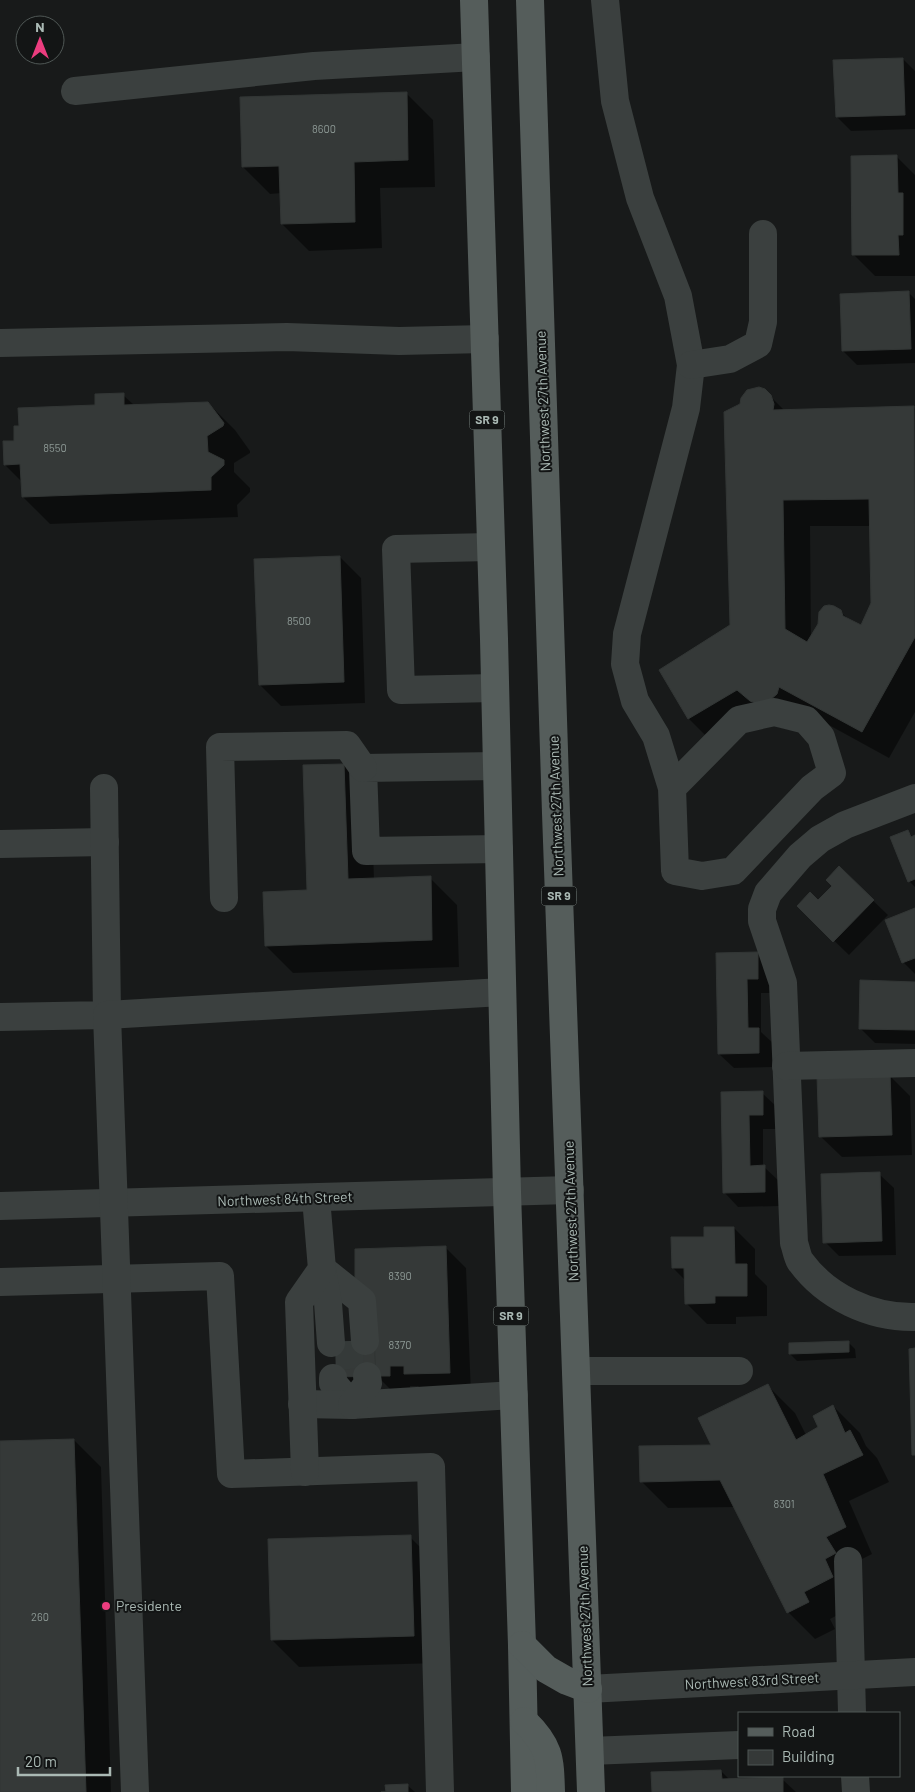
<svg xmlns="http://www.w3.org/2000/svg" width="915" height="1792" font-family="Barlow,sans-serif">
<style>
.shadow{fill:#0007;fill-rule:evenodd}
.building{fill:#353938;stroke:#323635;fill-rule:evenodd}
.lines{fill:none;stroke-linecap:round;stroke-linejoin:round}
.minor-tunnel{stroke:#353a39;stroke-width:28;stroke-dasharray:28 14;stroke-linecap:butt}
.minor{stroke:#3b403f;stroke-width:28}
.major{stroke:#555d5b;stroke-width:28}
.poi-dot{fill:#ec3d7f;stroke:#131515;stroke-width:2}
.labels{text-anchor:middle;stroke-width:4;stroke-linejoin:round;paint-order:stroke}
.number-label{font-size:11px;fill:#8d9995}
.shield{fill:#131515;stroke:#7d8884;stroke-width:1}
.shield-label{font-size:12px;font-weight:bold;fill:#aab9b4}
.street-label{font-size:14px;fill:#aab9b4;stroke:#131515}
.poi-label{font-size:14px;fill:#aab9b4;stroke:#131515;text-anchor:start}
</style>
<rect width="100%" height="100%" fill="#181a1a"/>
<g class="shadow">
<polygon points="903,59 915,71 915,129 851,131 837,117"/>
<polygon points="406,93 433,120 435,187 380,188 382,248 309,251 282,224 282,193 270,194 243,167"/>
<polygon points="897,157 915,175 915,276 875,276 854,255"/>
<polygon points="909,293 915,299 915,363 857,365 843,351"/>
<path d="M764,390L785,411L913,407L915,409V712L889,758L807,713L790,730L778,727L765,717L716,746L689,719L660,670L731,626ZM810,526H871L872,603L862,626L850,621L840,611L811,637Z"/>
<polygon points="123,395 134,405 208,403 235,430 250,451 250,453 234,463 234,472 250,488 250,492 237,505 238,517 50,524 23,497 22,482 5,465 16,442"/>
<polygon points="340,557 361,578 365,703 281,706 260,685"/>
<polygon points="344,765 371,792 374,879 430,878 457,905 459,967 293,973 266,946 308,891"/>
<polygon points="907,831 913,837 915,837 915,887 909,881"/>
<polygon points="839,868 888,915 849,955 798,906 818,902 833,886"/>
<polygon points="915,909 915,974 903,962"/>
<polygon points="757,953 772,968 772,993 761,993 761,1032 773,1043 773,1067 734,1068 719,1054 717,954"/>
<polygon points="915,983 915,1044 875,1043 860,1028"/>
<polygon points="889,1075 910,1096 912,1155 842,1157 820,1136"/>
<polygon points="762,1093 777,1107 777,1129 763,1129 763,1166 779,1181 779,1206 738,1207 724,1192 722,1094"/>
<polygon points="879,1174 894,1188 896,1255 839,1256 825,1242"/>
<polygon points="734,1228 755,1249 755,1274 767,1286 767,1316 736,1317 736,1324 707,1324 686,1303 685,1280 673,1268 706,1239"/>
<polygon points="445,1247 466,1268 471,1394 427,1395 418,1386 410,1386 411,1396 398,1397 382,1381 382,1383 345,1384 338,1376 374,1343"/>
<polygon points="848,1342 855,1349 856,1358 797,1361 790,1354"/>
<polygon points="768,1386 795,1413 806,1435 820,1427 833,1406 860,1433 866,1446 877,1458 889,1482 849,1501 872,1554 852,1564 859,1604 830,1619 835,1629 815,1639 788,1612 735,1507 668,1508 641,1481 713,1446"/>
<polygon points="74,1440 101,1467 111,1792 0,1792 0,1442"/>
<polygon points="410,1537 437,1564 440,1663 299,1667 272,1640"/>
<polygon points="721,1771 730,1780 782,1779 796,1792 653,1792"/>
<polygon points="407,1785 415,1792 387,1792"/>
</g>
<g class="building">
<polygon points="903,58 905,115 836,117 833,60"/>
<polygon points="407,92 408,160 354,162 355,222 281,224 279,166 242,167 240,97"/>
<polygon points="897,155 898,193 903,193 903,235 898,235 899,255 852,255 851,156"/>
<polygon points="909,291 911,349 842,351 840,294"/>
<path d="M759,387L765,389L771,395L774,404L773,410L914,406L915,637L862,732L779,687L777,694L769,701L756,703L750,701L737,690L688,719L659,670L730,625L724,412L740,404L741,398L747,390ZM869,499L871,603L861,625L843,616L841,610L834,606L829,605L824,606L819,612L818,624L807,642L785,629L783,500Z"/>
<polygon points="124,393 124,405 208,402 224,423 223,426 207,436 208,452 224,460 224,465 211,477 211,490 22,497 20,464 4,465 3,441 14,441 14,426 19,426 18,408 95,405 95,394"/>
<polygon points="340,556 344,682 259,685 254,559"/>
<polygon points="344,764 348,879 431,876 432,940 265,946 263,892 307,890 303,765"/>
<polygon points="908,830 911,837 915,835 915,879 908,882 890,837"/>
<polygon points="839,866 874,900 833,942 797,906 810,892 818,900 832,886 826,880"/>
<polygon points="915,908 915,958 902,963 885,920"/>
<polygon points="758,952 758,979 747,979 748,1028 759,1028 759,1053 718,1054 716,953"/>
<polygon points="860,980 915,982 915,1030 859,1029"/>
<polygon points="890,1073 892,1135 819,1137 817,1076"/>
<polygon points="763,1091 763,1115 749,1115 750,1166 765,1165 765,1192 723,1193 721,1092"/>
<polygon points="880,1172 882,1241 823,1243 821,1174"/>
<polygon points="704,1227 734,1227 735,1264 747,1264 747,1296 715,1296 715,1303 685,1304 684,1268 672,1268 671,1237 704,1237"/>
<polygon points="446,1246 450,1373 404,1374 404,1366 390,1366 390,1376 376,1376 374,1342 355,1282 355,1249"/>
<polygon points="849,1341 849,1352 789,1354 789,1343"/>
<polygon points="374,1342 376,1376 337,1377 336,1343"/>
<polygon points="915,1348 915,1455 912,1455 909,1349"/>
<polygon points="768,1384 796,1440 818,1427 813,1416 833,1405 845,1433 850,1430 863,1455 823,1474 846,1527 826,1537 836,1553 825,1559 833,1577 804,1592 809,1602 787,1613 720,1480 640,1482 639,1446 711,1445 698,1418"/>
<polygon points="74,1439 86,1792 0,1792 0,1441"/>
<polygon points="411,1535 414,1636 271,1640 268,1539"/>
<polygon points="721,1770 722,1779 783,1777 783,1792 652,1792 651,1772"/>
<polygon points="408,1784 408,1792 381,1792 386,1792 385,1785"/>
</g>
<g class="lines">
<polyline class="minor-tunnel" points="349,1341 350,1377"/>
<g class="minor">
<polyline points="605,0 615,101 640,198 678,296 691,365 686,408 627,634 625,664 635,701 656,736 672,788 675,871 702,876 733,871 812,788 832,773 821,737 806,720 774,712 739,720 672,788"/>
<polyline points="75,91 314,66 476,57"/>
<polyline points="0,343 287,337 399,341 485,339"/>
<polyline points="691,365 730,359 758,344 763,322 763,234"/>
<polyline points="491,547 396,549 401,690 495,688"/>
<polyline points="497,766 363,768 366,851 499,849"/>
<path d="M915,798L845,825L820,839L800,856L768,893L762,909V921L783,983L794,1243C796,1248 797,1256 800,1261C826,1297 871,1318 915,1317"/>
<polyline points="0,844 105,842"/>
<polyline points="224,898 220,747 347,745 363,768"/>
<polyline points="0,1017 107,1015 104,788"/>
<polyline points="786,1066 915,1063"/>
<polyline points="0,1206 570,1190"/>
<polyline points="322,1269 362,1301 365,1341"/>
<polyline points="322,1269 328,1303 331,1343"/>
<polyline points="0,1282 220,1276 231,1474 431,1467 440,1792"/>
<polyline points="576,1371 739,1371"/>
<polyline points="333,1378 333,1383 352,1405"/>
<polyline points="302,1404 352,1405 514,1395"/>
<polyline points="352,1405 368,1383 367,1376"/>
<polyline points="305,1472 299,1302 322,1269 316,1198"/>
<polyline points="848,1561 852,1713"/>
<polyline points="588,1689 915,1672"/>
<polyline points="590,1751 739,1745"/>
<polyline points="855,1776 856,1792"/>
<polyline points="135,1792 107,1015 502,992"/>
</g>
<g class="major">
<polyline points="474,0 494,639 507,1192 522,1645 525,1792"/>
<polyline points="530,0 556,813 591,1792"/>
<polyline points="522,1645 546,1669 567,1681 588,1689"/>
<path d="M524,1721C550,1746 550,1758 551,1792"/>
</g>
</g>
<circle class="poi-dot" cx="106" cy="1606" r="5"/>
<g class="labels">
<g class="number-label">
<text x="324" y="133">8600</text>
<text x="55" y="452">8550</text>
<text x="299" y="625">8500</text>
<text x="400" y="1280">8390</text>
<text x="400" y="1349">8370</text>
<text x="784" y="1508">8301</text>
<text x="40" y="1621">260</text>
</g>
<g class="shield">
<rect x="469.5" y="410.5" width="35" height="19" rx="4"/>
<rect x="541.5" y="886.5" width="35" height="19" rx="4"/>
<rect x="493.5" y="1306.5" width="35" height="19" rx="4"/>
</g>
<g class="shield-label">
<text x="487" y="424">SR 9</text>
<text x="559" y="900">SR 9</text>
<text x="511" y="1320">SR 9</text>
</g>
<g class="street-label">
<text transform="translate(543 401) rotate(-92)" y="5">Northwest 27th Avenue</text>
<text transform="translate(556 806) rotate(-92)" y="5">Northwest 27th Avenue</text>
<text transform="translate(285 1199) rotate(-2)" y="5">Northwest 84th Street</text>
<text transform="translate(571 1211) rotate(-92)" y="5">Northwest 27th Avenue</text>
<text transform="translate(585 1616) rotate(-92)" y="5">Northwest 27th Avenue</text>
<text transform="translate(752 1681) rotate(-3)" y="5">Northwest 83rd Street</text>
</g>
<g class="poi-label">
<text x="116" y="1611">Presidente</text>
</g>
</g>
<rect x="738" y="1712" width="162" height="65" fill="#131515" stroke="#4f5755"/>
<rect x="748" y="1728" width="25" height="8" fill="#555d5b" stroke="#4f5755"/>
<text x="782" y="1737" font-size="15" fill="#aab9b4">Road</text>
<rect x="748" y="1750" width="25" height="15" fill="#353938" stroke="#4f5755"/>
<text x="782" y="1762" font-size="15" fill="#aab9b4">Building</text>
<g transform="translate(40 40)"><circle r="24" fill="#131515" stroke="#4f5755"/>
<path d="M0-4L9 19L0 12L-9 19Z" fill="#ec3d7f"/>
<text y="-8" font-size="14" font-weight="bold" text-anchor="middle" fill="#aab9b4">N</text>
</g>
<path d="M18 1767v8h92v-8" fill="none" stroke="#aab9b4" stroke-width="2.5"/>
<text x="25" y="1767" font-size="15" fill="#aab9b4" stroke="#131515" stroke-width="4" paint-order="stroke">20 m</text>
</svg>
